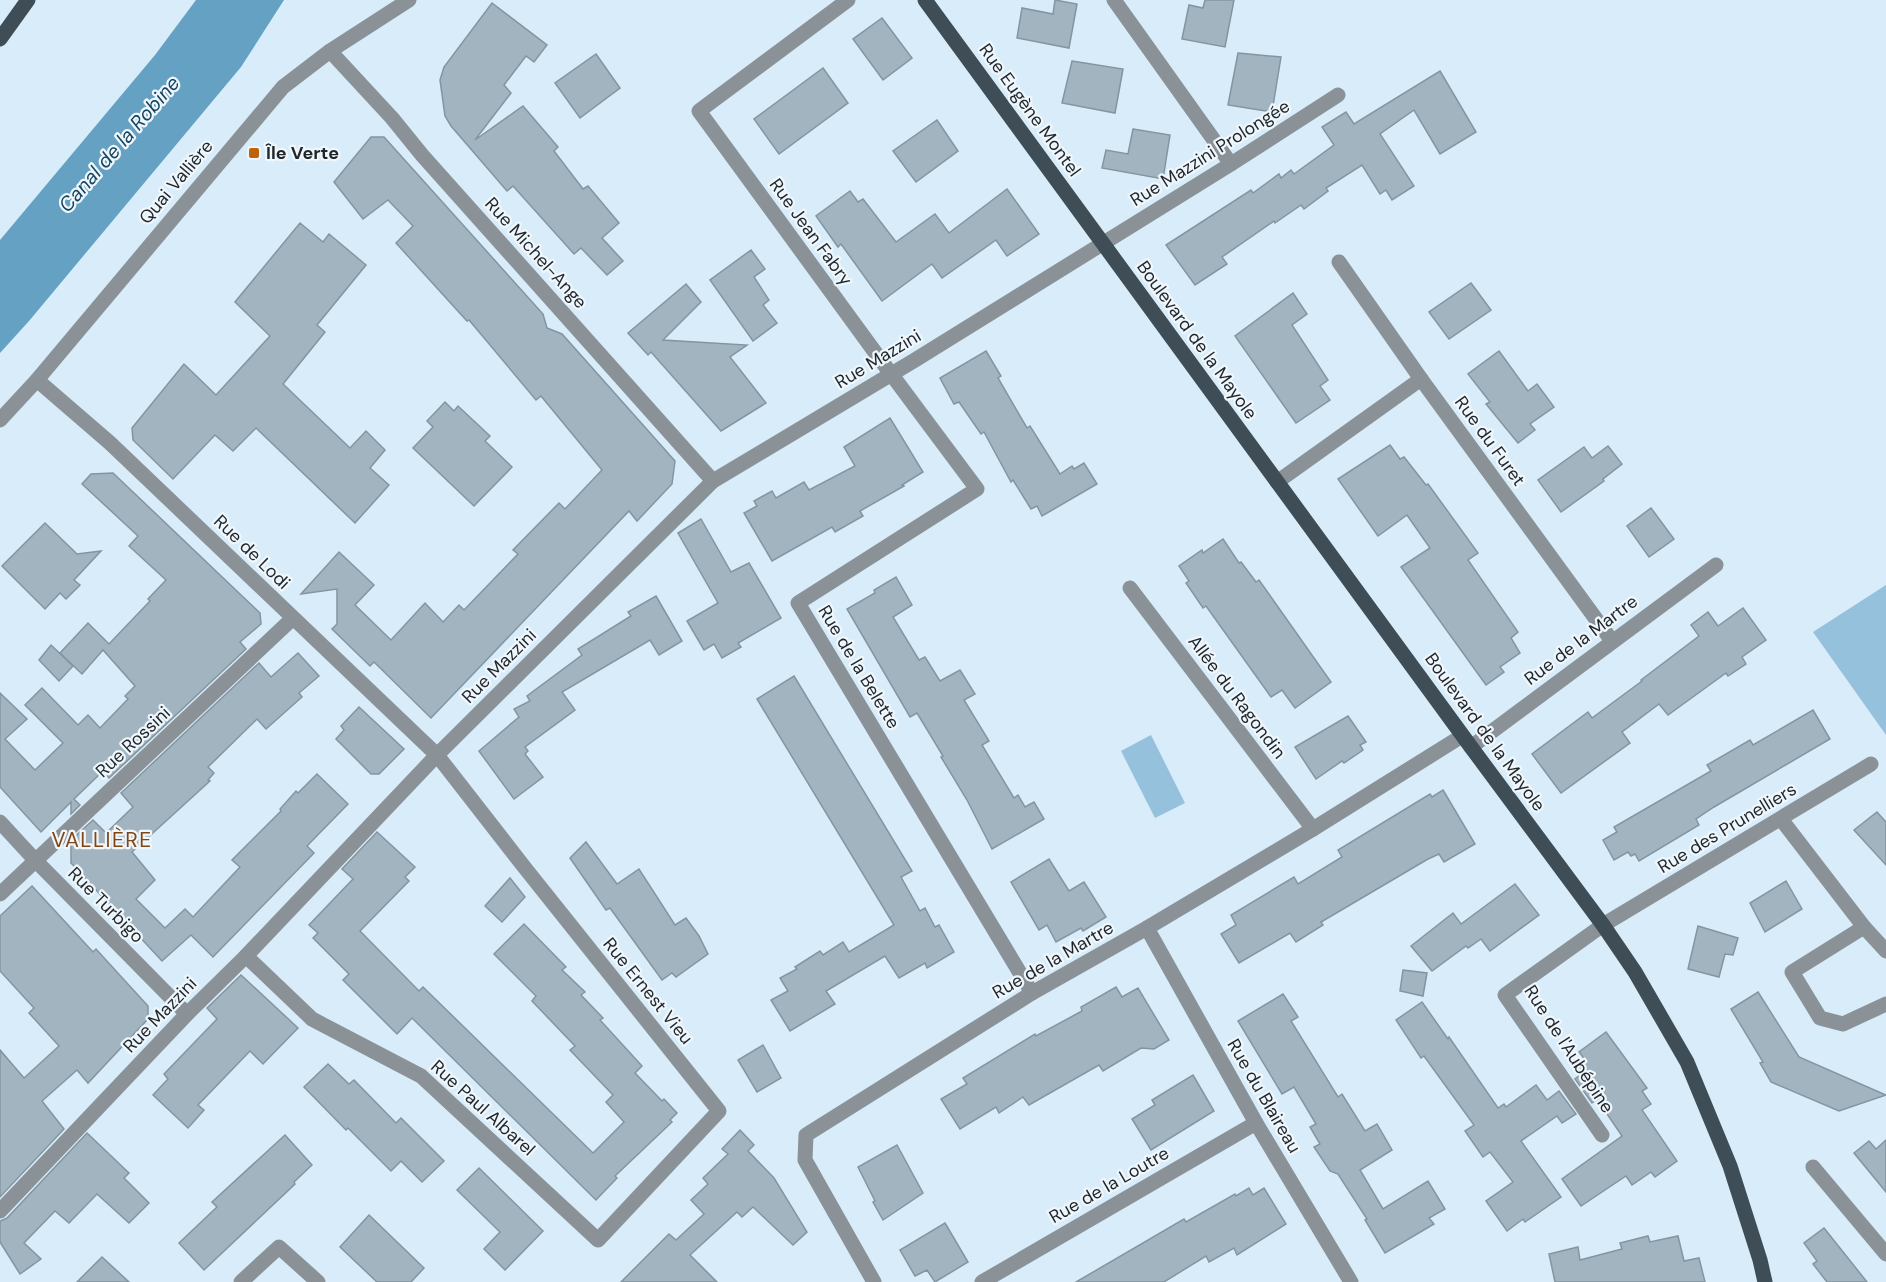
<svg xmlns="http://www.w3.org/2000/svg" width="1886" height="1282" font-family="'DM Sans',sans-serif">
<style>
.green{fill:#96c1dc}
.water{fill:#65a1c3}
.building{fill:#a1b4c0;stroke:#8395a1;stroke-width:1.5}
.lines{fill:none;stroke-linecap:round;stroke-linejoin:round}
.minor{stroke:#8a9298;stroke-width:15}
.major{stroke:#3e4d56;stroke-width:15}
.poi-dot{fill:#be6309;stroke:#eff7fc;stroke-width:2}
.labels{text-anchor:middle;stroke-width:4.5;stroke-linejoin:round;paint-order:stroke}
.street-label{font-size:18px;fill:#1f262b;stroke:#eff7fc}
.poi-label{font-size:18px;font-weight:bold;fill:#1f262b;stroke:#eff7fc;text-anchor:start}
.water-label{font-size:20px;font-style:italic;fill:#16465f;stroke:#eff7fc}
.quarter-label{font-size:21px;letter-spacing:1.5px;fill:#804615;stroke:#eff7fc}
</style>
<rect width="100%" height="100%" fill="#d8ecf9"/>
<g class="green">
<polygon points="1886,585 1886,735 1813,632"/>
<polygon points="1151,735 1185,803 1155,818 1121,751"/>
</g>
<polygon class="water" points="196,0 284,0 241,67 29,321 0,353 0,240 155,55"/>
<g class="building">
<polygon points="1055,0 1077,4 1069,48 1017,38 1022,8 1053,14"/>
<polygon points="1205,0 1234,0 1225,47 1182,39 1189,5 1203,8"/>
<polygon points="492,3 547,45 534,62 526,56 504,85 511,93 475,140 523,106 558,147 554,151 583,189 588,186 619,223 602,238 623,261 607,275 581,248 574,254 513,186 507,191 451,126 445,116 440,80 444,67"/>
<polygon points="882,18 912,58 883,80 853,39"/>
<polygon points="1238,53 1281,57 1272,112 1228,105"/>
<polygon points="596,54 620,88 580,118 555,83"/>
<polygon points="1072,61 1123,69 1115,113 1062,103"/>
<polygon points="823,68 848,103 779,154 754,119"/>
<polygon points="1440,71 1476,132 1440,154 1414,110 1380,134 1414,186 1392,200 1386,190 1380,194 1362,165 1326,188 1328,191 1304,209 1301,205 1275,223 1274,221 1222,257 1227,264 1195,285 1166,245 1251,190 1253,193 1279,174 1281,178 1291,170 1294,174 1334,145 1322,127 1346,112 1354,124"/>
<polygon points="937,120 958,151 916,182 893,151"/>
<polygon points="1133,129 1170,135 1163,179 1102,168 1106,150 1128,154"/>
<polygon points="371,137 384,137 543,314 547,328 562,334 675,461 672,484 637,521 629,511 431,718 374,662 370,666 332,629 337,624 337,589 301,594 339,552 374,585 355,605 391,640 425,603 443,622 459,605 464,610 518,554 513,550 559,503 565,509 602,470 541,396 536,400 469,320 467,321 396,243 413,226 388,200 363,219 334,182"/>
<polygon points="1007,189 1039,234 1007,256 996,240 942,278 932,264 882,301 841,244 838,247 816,216 850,191 858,202 863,199 896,242 935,214 949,233"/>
<polygon points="300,223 323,242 329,234 366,265 317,325 325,332 283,384 350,448 366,431 385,450 370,468 389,485 355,523 256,428 233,451 215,435 173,479 133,440 132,428 184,364 216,395 270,336 235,302"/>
<polygon points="751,250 765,269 754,277 769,300 763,305 777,323 753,341 710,280"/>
<polygon points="1471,283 1491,310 1449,339 1429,312"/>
<polygon points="686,284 701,302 663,340 747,345 730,357 766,403 721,431 651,352 648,355 628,333"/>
<polygon points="1293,293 1307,314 1292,325 1328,380 1320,386 1330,400 1296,423 1235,336"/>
<polygon points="986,351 1001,376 998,378 1027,428 1030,426 1060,474 1072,466 1074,469 1084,463 1097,484 1042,516 1037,506 1031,509 1013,480 1011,482 984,432 981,434 959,402 954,404 940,378"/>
<polygon points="1499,351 1528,391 1537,384 1554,407 1530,424 1535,430 1518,443 1486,404 1490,402 1468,374"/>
<polygon points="445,402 454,411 458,406 490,436 485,441 512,467 474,506 413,448 433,427 427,421"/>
<polygon points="890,418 923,472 902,485 904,486 860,511 863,516 835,532 832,527 772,561 744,513 757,506 754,501 772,491 776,498 804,482 809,490 855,466 844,447"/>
<polygon points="1390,445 1400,459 1404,457 1426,485 1428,484 1478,553 1468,560 1518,632 1511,638 1520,653 1500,667 1504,672 1486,685 1401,567 1430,548 1407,515 1378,536 1338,479"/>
<polygon points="1608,446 1622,464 1603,479 1604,481 1561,512 1538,480 1584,447 1592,458"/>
<polygon points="113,473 260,613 261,624 240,642 246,649 109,778 103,771 74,799 80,805 71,814 71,802 41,832 0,787 0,693 27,719 5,739 35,770 63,743 25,705 42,688 78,725 88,715 100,728 128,699 125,696 135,686 103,650 82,674 60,653 88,623 109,644 150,601 148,599 166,580 129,546 138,536 82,484 91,474"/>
<polygon points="1651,508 1674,539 1649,557 1627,526"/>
<polygon points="701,519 731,572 749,563 781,618 738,643 741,647 722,658 714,644 704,650 687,621 718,603 678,533"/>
<polygon points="45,523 77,554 101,551 74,580 80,585 66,599 60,593 45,609 2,566"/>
<polygon points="1223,539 1239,563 1241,562 1256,582 1259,580 1331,682 1295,708 1282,690 1271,697 1206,606 1203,608 1186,583 1189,581 1179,566 1202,550 1203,553"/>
<polygon points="896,577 912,605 893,617 919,660 925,657 940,681 960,670 975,694 964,700 989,741 982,745 1014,798 1018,795 1025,807 1034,802 1044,819 992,849 967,800 941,757 943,756 917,713 910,717 847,609 875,593 874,590"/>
<polygon points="656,596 682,641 659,655 650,640 562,692 575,710 525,747 528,751 525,754 543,777 514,799 479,751 519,717 514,709 530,701 527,696 582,655 578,649 631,616 628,612"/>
<polygon points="1743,608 1766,640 1742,657 1746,664 1728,676 1726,673 1668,715 1659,704 1622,732 1630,743 1561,793 1532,754 1588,712 1592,718 1642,681 1641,680 1699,636 1691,625 1708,612 1718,626"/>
<polygon points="51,645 73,666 59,681 39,660"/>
<polygon points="298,653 319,676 299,693 302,697 266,729 257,719 208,767 214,773 208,780 210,781 132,852 155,880 136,899 165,928 185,909 193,917 240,867 232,860 281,811 280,809 296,791 298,793 317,774 348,804 307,846 314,853 213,957 191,935 162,961 71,863 71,840 93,820 106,833 133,807 121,793 259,663 271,677"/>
<polygon points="794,676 912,871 901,877 920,911 925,908 935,927 939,925 954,952 927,968 925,963 899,978 885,956 826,991 835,1004 790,1031 771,1000 788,991 780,978 797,969 795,967 820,951 823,955 843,942 849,952 894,925 757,699"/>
<polygon points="359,707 404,749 379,774 371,774 336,739 344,730 341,726"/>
<polygon points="1813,710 1830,739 1714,807 1696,819 1699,825 1639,861 1635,854 1631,856 1628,852 1614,860 1603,840 1617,832 1614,827 1711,771 1707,765 1750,740 1753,745"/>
<polygon points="1348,716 1366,742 1360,745 1363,750 1344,763 1342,761 1316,779 1295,747"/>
<polygon points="1443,790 1475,844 1444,862 1439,854 1428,859 1321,922 1323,925 1296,942 1290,933 1239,963 1221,934 1236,925 1231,915 1294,877 1298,884 1342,857 1338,850 1430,794 1432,797"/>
<polygon points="1877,812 1886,822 1886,865 1854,830"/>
<polygon points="377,832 415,867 405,877 409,881 360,931 419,991 423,987 593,1153 624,1122 606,1102 613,1095 570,1050 575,1046 532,1001 536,996 494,954 524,924 566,967 562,970 585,992 581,995 603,1018 600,1020 642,1066 635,1073 662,1101 664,1099 677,1113 670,1120 672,1122 615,1176 617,1178 596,1200 412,1018 397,1034 343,980 349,974 313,938 318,933 309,925 353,879 342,869"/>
<polygon points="586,842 617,884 639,869 675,925 686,918 699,936 708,954 676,977 672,973 662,980 610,908 606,910 570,858"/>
<polygon points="1049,859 1069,891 1084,882 1106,917 1083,931 1081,928 1056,942 1047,925 1039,930 1011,882"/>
<polygon points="510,878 525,897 502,922 485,906"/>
<polygon points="1786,881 1802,909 1765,932 1750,903"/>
<polygon points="1515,884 1539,915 1490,951 1481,939 1468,948 1466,946 1432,971 1411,946 1453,913 1461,924"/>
<polygon points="32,886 93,952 96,949 148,1006 148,1019 88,1083 77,1070 42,1101 64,1129 0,1197 0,1050 24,1078 59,1046 29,1013 34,1008 0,971 0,916"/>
<polygon points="1698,926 1738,938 1733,955 1725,954 1719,977 1688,969"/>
<polygon points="1403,970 1427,973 1423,996 1400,991"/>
<polygon points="241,975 298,1028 263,1064 250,1051 198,1105 204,1110 188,1128 153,1095 168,1079 164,1074 217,1019 207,1008"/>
<polygon points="1116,987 1122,997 1138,988 1169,1040 1154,1049 1141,1048 1103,1071 1099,1065 1029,1105 1023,1097 999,1113 996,1107 960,1129 941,1099 967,1084 963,1078 1035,1034 1036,1036 1082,1011 1081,1007"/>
<polygon points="1758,992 1799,1057 1886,1095 1839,1111 1771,1082 1760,1063 1763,1062 1731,1009"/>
<polygon points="1283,994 1298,1017 1291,1021 1338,1097 1342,1094 1365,1131 1377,1124 1392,1150 1360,1170 1383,1209 1428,1181 1445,1209 1429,1218 1434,1224 1385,1253 1365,1220 1367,1219 1338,1174 1330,1171 1314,1147 1320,1144 1310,1127 1316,1124 1294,1087 1282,1094 1238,1021"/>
<polygon points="1422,1002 1448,1039 1449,1037 1498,1108 1504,1104 1506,1107 1536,1085 1547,1100 1559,1091 1576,1114 1562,1123 1557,1116 1521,1141 1561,1197 1525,1222 1523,1219 1507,1231 1486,1201 1513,1182 1490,1152 1483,1157 1465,1131 1474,1125 1424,1056 1421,1058 1396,1020"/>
<polygon points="1606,1032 1647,1088 1642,1091 1651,1104 1642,1110 1677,1161 1655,1177 1651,1172 1632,1185 1626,1176 1581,1206 1562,1179 1622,1136 1597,1099 1592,1103 1575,1079 1584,1072 1579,1066 1586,1061 1579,1052"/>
<polygon points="763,1045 781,1078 757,1092 738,1060"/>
<polygon points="328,1064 349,1084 354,1080 396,1123 401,1118 444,1161 422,1182 401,1161 391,1171 348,1128 346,1130 304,1087"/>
<polygon points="1193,1075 1214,1111 1151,1150 1132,1119 1155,1105 1152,1100"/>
<polygon points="740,1130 754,1145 748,1151 774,1178 807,1232 793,1245 753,1207 742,1217 737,1212 690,1255 717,1282 621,1282 669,1234 676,1240 704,1214 691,1200 708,1184 703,1178 728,1154 722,1149"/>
<polygon points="87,1133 129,1173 124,1178 149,1203 129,1223 97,1194 69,1223 55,1211 24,1243 41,1259 20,1274 0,1242 0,1221 7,1218"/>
<polygon points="285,1135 312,1165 294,1182 295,1184 204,1270 179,1243 217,1207 212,1202"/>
<polygon points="1886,1140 1886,1192 1854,1153 1869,1141 1876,1149"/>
<polygon points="897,1145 923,1193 883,1220 873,1202 875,1201 858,1167"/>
<polygon points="479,1168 543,1231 505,1270 484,1249 500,1232 457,1190"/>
<polygon points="1249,1188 1253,1195 1264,1188 1286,1224 1237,1255 1234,1248 1209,1262 1206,1256 1164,1282 1076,1282 1184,1219 1186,1222 1235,1194 1236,1196"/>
<polygon points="369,1215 424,1268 411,1282 377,1282 340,1247"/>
<polygon points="945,1223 968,1262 935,1282 927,1270 915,1276 900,1250"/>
<polygon points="1824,1228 1867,1282 1827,1282 1813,1264 1817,1261 1804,1243"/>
<polygon points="1648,1236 1650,1242 1678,1236 1684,1261 1699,1258 1705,1282 1555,1282 1549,1254 1578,1247 1580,1260 1622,1249 1620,1243"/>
<polygon points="102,1257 129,1282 77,1282"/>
</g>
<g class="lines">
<g class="minor">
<polyline points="848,0 699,111 880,359 977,489 798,603 1032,993"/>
<polyline points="1114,0 1231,164"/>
<polyline points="330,51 392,118 422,155 713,481"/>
<polyline points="1339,262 1421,379 1612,641"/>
<polyline points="37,380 110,443 437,755 525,868 719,1111 598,1240 421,1076 312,1019 246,956"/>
<polyline points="0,420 37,380 283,87 330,51 409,0"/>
<polyline points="1277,482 1421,379"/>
<polyline points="1130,588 1313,829"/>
<polyline points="1471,747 1716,565"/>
<polyline points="1781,819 1864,927 1886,951"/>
<polyline points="0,822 35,860 187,1014"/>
<polyline points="0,894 292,619"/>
<polyline points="1864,927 1792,972 1820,1018 1843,1024 1886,1004"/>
<polyline points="1147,928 1256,1123 1351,1282"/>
<polyline points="1602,1135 1505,995 1603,925 1871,764"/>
<polyline points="1813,1167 1886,1254"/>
<polyline points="0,1211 187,1014 246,956 437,755 713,481 915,360 1231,164 1338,95"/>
<polyline points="241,1282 279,1247 318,1282"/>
<polyline points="874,1282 805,1160 806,1135 1032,993 1147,928 1313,829 1462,736"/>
<polyline points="982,1282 1256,1123"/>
</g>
<g class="major">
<polyline points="925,0 1471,747 1603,925 1635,972 1687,1062 1730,1166 1760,1260 1765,1282"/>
<polyline points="0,39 28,0"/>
</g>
</g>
<rect class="poi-dot" x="248" y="147" width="12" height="12" rx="3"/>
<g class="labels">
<g class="street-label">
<text transform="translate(1030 110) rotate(54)" y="6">Rue Eugène Montel</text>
<text transform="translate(1210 153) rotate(-32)" y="6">Rue Mazzini Prolongée</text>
<text transform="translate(176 182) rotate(-50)" y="6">Quai Vallière</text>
<text transform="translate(811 232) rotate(54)" y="6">Rue Jean Fabry</text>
<text transform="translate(536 253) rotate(48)" y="6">Rue Michel-Ange</text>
<text transform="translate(1197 340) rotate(54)" y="6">Boulevard de la Mayole</text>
<text transform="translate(878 359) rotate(-31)" y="6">Rue Mazzini</text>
<text transform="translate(1490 441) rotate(54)" y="6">Rue du Furet</text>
<text transform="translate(252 552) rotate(44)" y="6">Rue de Lodi</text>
<text transform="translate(1581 640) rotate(-37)" y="6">Rue de la Martre</text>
<text transform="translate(499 666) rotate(-45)" y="6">Rue Mazzini</text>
<text transform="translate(859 667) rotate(59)" y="6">Rue de la Belette</text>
<text transform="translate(1237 697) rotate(53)" y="6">Allée du Ragondin</text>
<text transform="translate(1485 732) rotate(54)" y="6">Boulevard de la Mayole</text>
<text transform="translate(133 742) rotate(-43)" y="6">Rue Rossini</text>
<text transform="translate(1727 828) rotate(-31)" y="6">Rue des Prunelliers</text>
<text transform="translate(106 905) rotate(45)" y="6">Rue Turbigo</text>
<text transform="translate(1053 960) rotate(-30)" y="6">Rue de la Martre</text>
<text transform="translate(648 991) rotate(51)" y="6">Rue Ernest Vieu</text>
<text transform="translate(160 1015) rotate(-46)" y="6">Rue Mazzini</text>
<text transform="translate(1569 1049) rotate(57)" y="6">Rue de l'Aubépine</text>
<text transform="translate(1264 1096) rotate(60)" y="6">Rue du Blaireau</text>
<text transform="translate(483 1108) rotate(42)" y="6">Rue Paul Albarel</text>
<text transform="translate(1109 1185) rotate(-30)" y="6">Rue de la Loutre</text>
</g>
<g class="poi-label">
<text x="266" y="159">Île Verte</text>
</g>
<g class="water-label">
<text transform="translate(119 144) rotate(-49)" y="7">Canal de la Robine</text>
</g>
<g class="quarter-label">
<text x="102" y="847">VALLIÈRE</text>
</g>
</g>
</svg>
